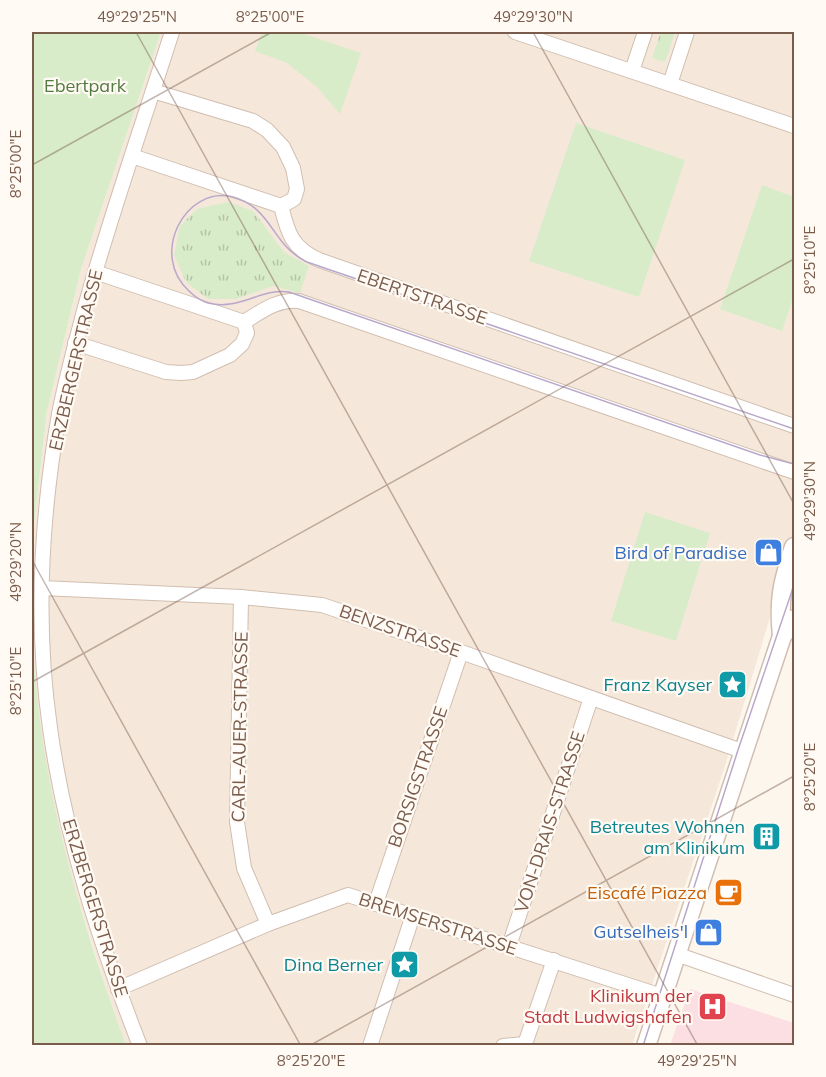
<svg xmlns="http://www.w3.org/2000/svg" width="826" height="1077" font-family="Mulish,sans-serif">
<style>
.residential{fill:#f5e8da}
.medical{fill:#fbdfe3}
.grass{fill:url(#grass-tufts)}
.green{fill:#d8ecc9}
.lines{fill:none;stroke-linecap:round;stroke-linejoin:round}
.minor-casing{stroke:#d1beb0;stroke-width:16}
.tertiary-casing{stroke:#d1beb0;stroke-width:21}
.minor{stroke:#fff;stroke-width:14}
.tertiary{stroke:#fff;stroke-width:18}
.tram{stroke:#b9a8c9;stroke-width:1.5}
.ticks{fill:none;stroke:#7a5c4d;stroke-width:1.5;stroke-opacity:0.45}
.labels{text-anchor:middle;stroke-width:4.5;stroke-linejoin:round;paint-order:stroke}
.park-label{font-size:18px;fill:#537a41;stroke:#fffaf3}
.street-label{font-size:18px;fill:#7a5c4d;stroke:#fffaf3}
.shop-label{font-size:18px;fill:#366cbe;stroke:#fffaf3;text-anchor:end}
.culture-label{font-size:18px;fill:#0d838f;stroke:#fffaf3;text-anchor:end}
.food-label{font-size:18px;fill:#c56008;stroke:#fffaf3;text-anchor:end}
.health-label{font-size:18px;fill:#be3a42;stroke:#fffaf3;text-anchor:end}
.neatline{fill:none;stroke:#7a5c4d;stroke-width:2}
.ticks-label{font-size:15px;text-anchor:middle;fill:#7a5c4d}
</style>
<defs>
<pattern id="grass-tufts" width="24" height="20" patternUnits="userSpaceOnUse" patternTransform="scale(1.5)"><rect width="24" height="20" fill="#d8ecc9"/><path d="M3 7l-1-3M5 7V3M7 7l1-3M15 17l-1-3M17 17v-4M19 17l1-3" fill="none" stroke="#b4c2a5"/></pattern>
</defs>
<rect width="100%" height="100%" fill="#fdf6ec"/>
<polygon class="residential" points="161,32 794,32 794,538 725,766 632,1045 126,1045 108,994 66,862 39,728 33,667 32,542 47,411 81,269"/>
<polygon class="medical" points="690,989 794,1023 794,1045 670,1045"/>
<g class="grass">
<polygon points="661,32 675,32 665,62 652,58"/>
<polygon points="228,202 253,211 284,252 309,266 300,293 273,286 236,299 208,299 186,282 174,255 180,226 197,209"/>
</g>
<g class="green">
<polygon points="32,32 161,32 81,269 47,411 32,542"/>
<polygon points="262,32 298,32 361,53 340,114 316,86 287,63 255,51"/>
<polygon points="576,123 685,160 639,297 529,261"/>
<polygon points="762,185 794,197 794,295 782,331 720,309"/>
<polygon points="645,512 710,533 676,641 611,621"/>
<path d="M32,616C35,766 75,905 126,1045H32Z"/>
</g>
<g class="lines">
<defs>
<g id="minor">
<polyline points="515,32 794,126"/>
<polyline points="632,71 645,32"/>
<polyline points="670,84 687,32"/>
<path d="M153,91L253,121L267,130L283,147L293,168L297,189L294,199L281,206C288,234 292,248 319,260L794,426"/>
<polyline points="132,156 281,206"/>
<polyline points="95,272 244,322"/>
<path d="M75,343L166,372L181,373L193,372L230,355L242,344L247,333L244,322C262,311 277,299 299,301L794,472"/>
<polyline points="42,588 241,597 322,605 461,652 742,751"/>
<polyline points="241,597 237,822 244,868 268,924"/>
<polyline points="376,903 461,652"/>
<polyline points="509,946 591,698"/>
<polyline points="676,954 794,995"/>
<polyline points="118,989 268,924 348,895 662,996"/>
<path d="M140,1046C100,943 65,837 50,728C35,624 41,517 59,414C66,378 76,342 85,307C111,214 143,123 172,32"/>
<polyline points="370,1046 413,915"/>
<polyline points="503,1046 525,1044 554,960"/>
</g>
<g id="tertiary">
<path d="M782,636C778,599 783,581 794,547"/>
<polyline points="646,1046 782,636 794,619"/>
</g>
</defs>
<use href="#minor" class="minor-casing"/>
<use href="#tertiary" class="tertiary-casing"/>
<use href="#minor" class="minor"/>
<use href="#tertiary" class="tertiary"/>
<g class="tram">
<path d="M794,429L307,262C271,245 273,208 233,197C185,185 149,255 189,291C194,296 201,301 208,303C240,311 260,288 289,292L760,455L794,464"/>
<polyline points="643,1046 738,750 794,585"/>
</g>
</g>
<path class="ticks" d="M136,32L698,1046M533,32L794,504M32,165L272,32M32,560L301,1046M32,682L794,259M309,1046L794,776"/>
<defs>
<symbol id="shop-square" viewBox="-11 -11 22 22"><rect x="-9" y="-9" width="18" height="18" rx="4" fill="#3f7fe0" stroke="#fffaf3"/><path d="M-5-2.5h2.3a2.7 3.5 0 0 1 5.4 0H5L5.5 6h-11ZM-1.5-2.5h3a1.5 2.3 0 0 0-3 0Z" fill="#fff"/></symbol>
<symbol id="sight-square" viewBox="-11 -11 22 22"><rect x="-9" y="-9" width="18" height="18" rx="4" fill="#0f9aa8" stroke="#fffaf3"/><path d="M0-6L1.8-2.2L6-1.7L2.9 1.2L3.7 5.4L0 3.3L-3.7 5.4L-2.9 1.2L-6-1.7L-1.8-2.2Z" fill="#fff"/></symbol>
<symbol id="building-square" viewBox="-11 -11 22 22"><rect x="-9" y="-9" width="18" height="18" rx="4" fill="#0f9aa8" stroke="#fffaf3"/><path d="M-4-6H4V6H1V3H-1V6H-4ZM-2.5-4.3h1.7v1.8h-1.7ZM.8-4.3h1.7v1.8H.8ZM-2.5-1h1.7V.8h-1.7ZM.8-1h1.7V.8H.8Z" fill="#fff"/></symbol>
<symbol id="cafe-square" viewBox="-11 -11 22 22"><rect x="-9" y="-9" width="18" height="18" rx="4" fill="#e8710a" stroke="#fffaf3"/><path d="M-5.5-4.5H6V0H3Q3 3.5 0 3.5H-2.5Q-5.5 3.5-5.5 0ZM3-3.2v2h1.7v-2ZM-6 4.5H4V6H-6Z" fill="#fff"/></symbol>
<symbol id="hospital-square" viewBox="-11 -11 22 22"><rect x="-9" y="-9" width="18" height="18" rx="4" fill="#e0444e" stroke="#fffaf3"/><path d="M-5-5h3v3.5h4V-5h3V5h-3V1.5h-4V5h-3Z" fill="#fff"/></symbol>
</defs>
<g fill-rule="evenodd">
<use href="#shop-square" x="752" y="536" width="33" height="33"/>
<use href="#sight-square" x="716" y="668" width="33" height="33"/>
<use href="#building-square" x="750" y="820" width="33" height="33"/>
<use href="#cafe-square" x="712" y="876" width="33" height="33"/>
<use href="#shop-square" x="692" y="916" width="33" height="33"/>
<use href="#sight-square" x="388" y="948" width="33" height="33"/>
<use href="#hospital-square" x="696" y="990" width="33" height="33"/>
</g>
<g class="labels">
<g class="park-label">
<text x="85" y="92">Ebertpark</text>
</g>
<g class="street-label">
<text transform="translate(422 297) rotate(19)" y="6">EBERTSTRASSE</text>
<text transform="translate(76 360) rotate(-77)" y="6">ERZBERGERSTRASSE</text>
<text transform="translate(400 631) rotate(19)" y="6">BENZSTRASSE</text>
<text transform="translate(240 727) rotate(-89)" y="6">CARL-AUER-STRASSE</text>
<text transform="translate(418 777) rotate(-71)" y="6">BORSIGSTRASSE</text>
<text transform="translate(550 822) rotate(-72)" y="6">VON-DRAIS-STRASSE</text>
<text transform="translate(95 908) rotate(73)" y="6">ERZBERGERSTRASSE</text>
<text transform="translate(438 924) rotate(18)" y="6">BREMSERSTRASSE</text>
</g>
<g class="shop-label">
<text x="747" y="559">Bird of Paradise</text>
<text x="688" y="938">Gutselheis'l</text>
</g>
<g class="culture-label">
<text x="712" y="691">Franz Kayser</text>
<text x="745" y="833">Betreutes Wohnen<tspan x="745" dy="21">am Klinikum</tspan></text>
<text x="383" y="971">Dina Berner</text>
</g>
<g class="food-label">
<text x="707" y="899">Eiscafé Piazza</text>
</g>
<g class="health-label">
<text x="692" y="1002">Klinikum der<tspan x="692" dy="21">Stadt Ludwigshafen</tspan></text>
</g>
</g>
<rect width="826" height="1077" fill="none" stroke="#fffaf3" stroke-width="66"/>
<rect x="33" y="33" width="760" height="1011" class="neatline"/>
<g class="ticks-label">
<text x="137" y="22">49°29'25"N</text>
<text x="270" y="22">8°25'00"E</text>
<text x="533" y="22">49°29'30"N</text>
<text transform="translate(16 164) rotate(-90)" y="5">8°25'00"E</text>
<text transform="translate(810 260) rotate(-90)" y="5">8°25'10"E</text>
<text transform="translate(810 501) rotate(-90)" y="5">49°29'30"N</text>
<text transform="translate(16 562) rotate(-90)" y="5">49°29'20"N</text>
<text transform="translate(16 681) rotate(-90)" y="5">8°25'10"E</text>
<text transform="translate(810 777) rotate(-90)" y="5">8°25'20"E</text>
<text x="311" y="1066">8°25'20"E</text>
<text x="697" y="1066">49°29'25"N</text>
</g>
</svg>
